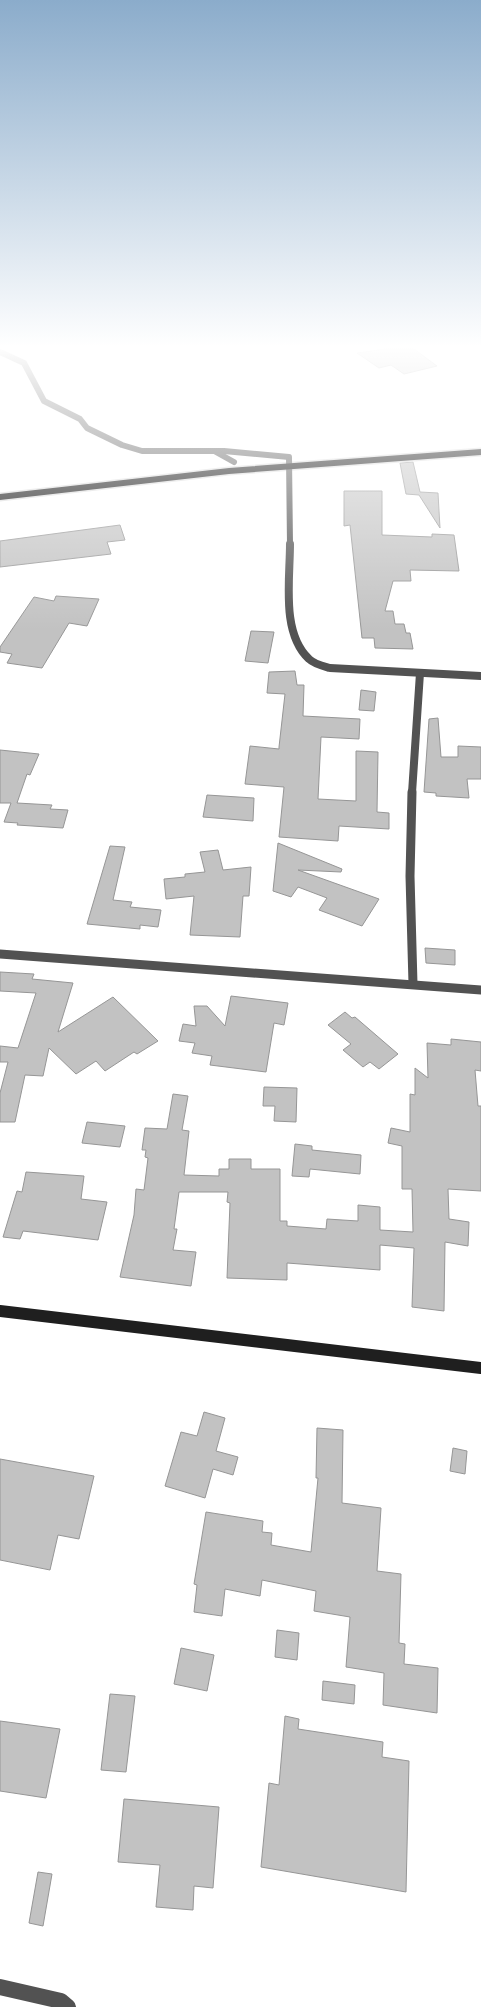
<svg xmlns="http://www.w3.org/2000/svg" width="481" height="2007" font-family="'Space Grotesk',sans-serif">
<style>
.building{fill:#c2c2c2;stroke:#969696}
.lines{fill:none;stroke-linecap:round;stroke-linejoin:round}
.highway-casing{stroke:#dbdbdb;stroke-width:3}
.street-far3{stroke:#525252;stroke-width:6}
.street-far2{stroke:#525252;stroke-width:8}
.street-far1{stroke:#525252;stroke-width:9}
.street{stroke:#525252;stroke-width:16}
.secondary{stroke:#1f1f1f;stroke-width:12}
.highway{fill:#000;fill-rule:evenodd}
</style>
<rect width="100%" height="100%" fill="#fff"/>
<g class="building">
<polygon points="386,349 414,349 437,366 404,374 391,365 379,368 357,353"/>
<polygon points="413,462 420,492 438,493 440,528 419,495 406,494 400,463"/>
<polygon points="344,491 382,491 382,535 432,537 432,534 454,535 459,571 410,570 411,581 393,581 385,611 393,611 395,624 404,624 406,633 410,633 413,649 375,648 374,638 362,638 350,525 344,526"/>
<polygon points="120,525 125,540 107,542 111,554 0,567 0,541"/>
<polygon points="56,596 99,599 87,626 69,623 42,668 7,663 12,654 0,652 0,647 34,597 54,601"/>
<polygon points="251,631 274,632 268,663 245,661"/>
<polygon points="295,671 297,685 304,685 303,716 360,719 359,739 321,737 318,799 356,801 356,751 378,752 377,812 389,813 389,829 339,826 338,841 279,837 284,787 245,784 250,746 279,749 279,747 285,694 267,693 269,672"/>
<polygon points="361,690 376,692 374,711 359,710"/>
<polygon points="438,718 441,757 458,757 458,746 481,747 481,779 467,779 469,798 436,796 436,793 424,792 429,719"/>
<polygon points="0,750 39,754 30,775 27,774 17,803 52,805 50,809 68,810 63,828 17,825 18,823 4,822 11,803 0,803"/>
<polygon points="207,795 254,798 253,821 203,817"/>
<polygon points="278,843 342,869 341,872 298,870 379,899 362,926 319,910 327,898 298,887 291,897 273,891"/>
<polygon points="110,846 125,847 113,900 132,902 130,907 161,910 158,927 140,925 140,929 87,924"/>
<polygon points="218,850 223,870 251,867 249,896 243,896 240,937 190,935 194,896 166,899 164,879 185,877 185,874 205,872 200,852"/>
<polygon points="425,948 455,950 455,965 426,963"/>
<polygon points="0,972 34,974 32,979 73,983 58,1032 113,997 158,1041 137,1054 134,1052 105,1071 96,1061 76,1074 49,1048 43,1076 25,1075 15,1122 0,1122 0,1093 8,1062 0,1062 0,1046 18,1048 36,993 0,991"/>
<polygon points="231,996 288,1003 284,1025 274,1023 266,1072 210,1065 212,1056 192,1053 195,1043 179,1041 183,1024 196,1026 194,1006 207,1006 225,1026"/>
<polygon points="345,1012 352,1018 355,1017 398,1054 379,1069 370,1062 363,1067 343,1050 351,1044 328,1025"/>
<polygon points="451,1039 481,1042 481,1071 475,1070 478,1106 481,1106 481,1191 448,1189 449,1219 469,1222 468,1246 445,1242 444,1311 412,1307 414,1248 380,1245 380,1270 287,1263 287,1280 227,1278 230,1203 227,1202 228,1192 179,1192 174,1229 177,1229 173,1250 196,1252 191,1286 120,1277 134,1215 136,1189 144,1190 148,1158 145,1157 146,1150 142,1150 145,1128 167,1129 173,1094 188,1096 182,1130 189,1131 184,1175 219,1176 219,1169 229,1169 229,1159 251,1159 251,1169 280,1169 280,1221 287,1221 287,1226 326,1229 327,1219 358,1221 358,1205 380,1207 380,1230 413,1232 412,1189 402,1189 402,1146 388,1143 391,1128 410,1132 410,1094 415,1095 415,1068 428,1078 427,1043 451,1045"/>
<polygon points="264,1087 297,1088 296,1122 274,1121 275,1106 263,1106"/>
<polygon points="87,1122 125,1126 120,1147 82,1143"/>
<polygon points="295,1144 312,1146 312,1150 361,1155 360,1174 310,1169 309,1177 292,1176"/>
<polygon points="26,1172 84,1176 81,1199 107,1202 98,1240 23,1231 20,1239 3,1237 17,1191 22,1192"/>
<polygon points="204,1412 225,1418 216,1451 238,1457 233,1475 213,1469 205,1498 165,1486 181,1432 197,1436"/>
<polygon points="317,1428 343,1430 342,1503 381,1508 377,1571 401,1574 399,1643 405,1644 404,1664 438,1668 437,1713 383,1705 384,1673 346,1667 350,1617 314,1611 316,1591 262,1580 260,1596 225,1589 222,1616 194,1612 197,1585 194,1584 206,1512 263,1521 262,1532 272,1533 271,1545 311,1552 318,1478 316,1478"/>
<polygon points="453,1448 467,1451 465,1474 450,1471"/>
<polygon points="0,1459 94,1476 79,1539 58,1535 50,1570 0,1560"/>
<polygon points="277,1630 299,1633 297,1660 275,1657"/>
<polygon points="181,1648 214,1655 207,1691 174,1684"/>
<polygon points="323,1681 355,1685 354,1704 322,1700"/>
<polygon points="110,1694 135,1696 126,1772 101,1770"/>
<polygon points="285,1716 299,1719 298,1729 383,1742 382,1757 409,1761 406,1892 261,1867 269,1783 279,1785"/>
<polygon points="0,1721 60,1729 46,1798 0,1791"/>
<polygon points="124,1799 219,1807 213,1888 194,1886 193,1910 156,1907 160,1865 118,1862"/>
<polygon points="38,1872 52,1874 43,1926 29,1923"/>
</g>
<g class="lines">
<defs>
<polygon id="highway" points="481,449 481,455 229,474 0,500 0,494 229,468"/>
</defs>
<use href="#highway" class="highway-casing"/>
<g class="street-far3">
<polyline points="0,352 24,363 44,401 80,419 87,428 122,445 142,451 224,451 289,457 290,545"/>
<polyline points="216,452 234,462"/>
</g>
<g class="street-far2">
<path d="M290,544C290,580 281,633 309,659C314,664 323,666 330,668L481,676"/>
<polyline points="412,793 420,673"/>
</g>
<g class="street-far1">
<polyline points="412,792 410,876 413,984"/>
<polyline points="0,954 481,990"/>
</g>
<polyline class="street" points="0,1987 61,2001 68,2007"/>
<polyline class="secondary" points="0,1311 481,1368"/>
<use href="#highway" class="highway"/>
</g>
<linearGradient id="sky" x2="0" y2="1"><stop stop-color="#8baccb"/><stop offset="0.55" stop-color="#fff"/><stop offset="1" stop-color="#fff" stop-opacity="0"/></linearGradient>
<rect width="481" height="630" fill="url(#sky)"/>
</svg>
